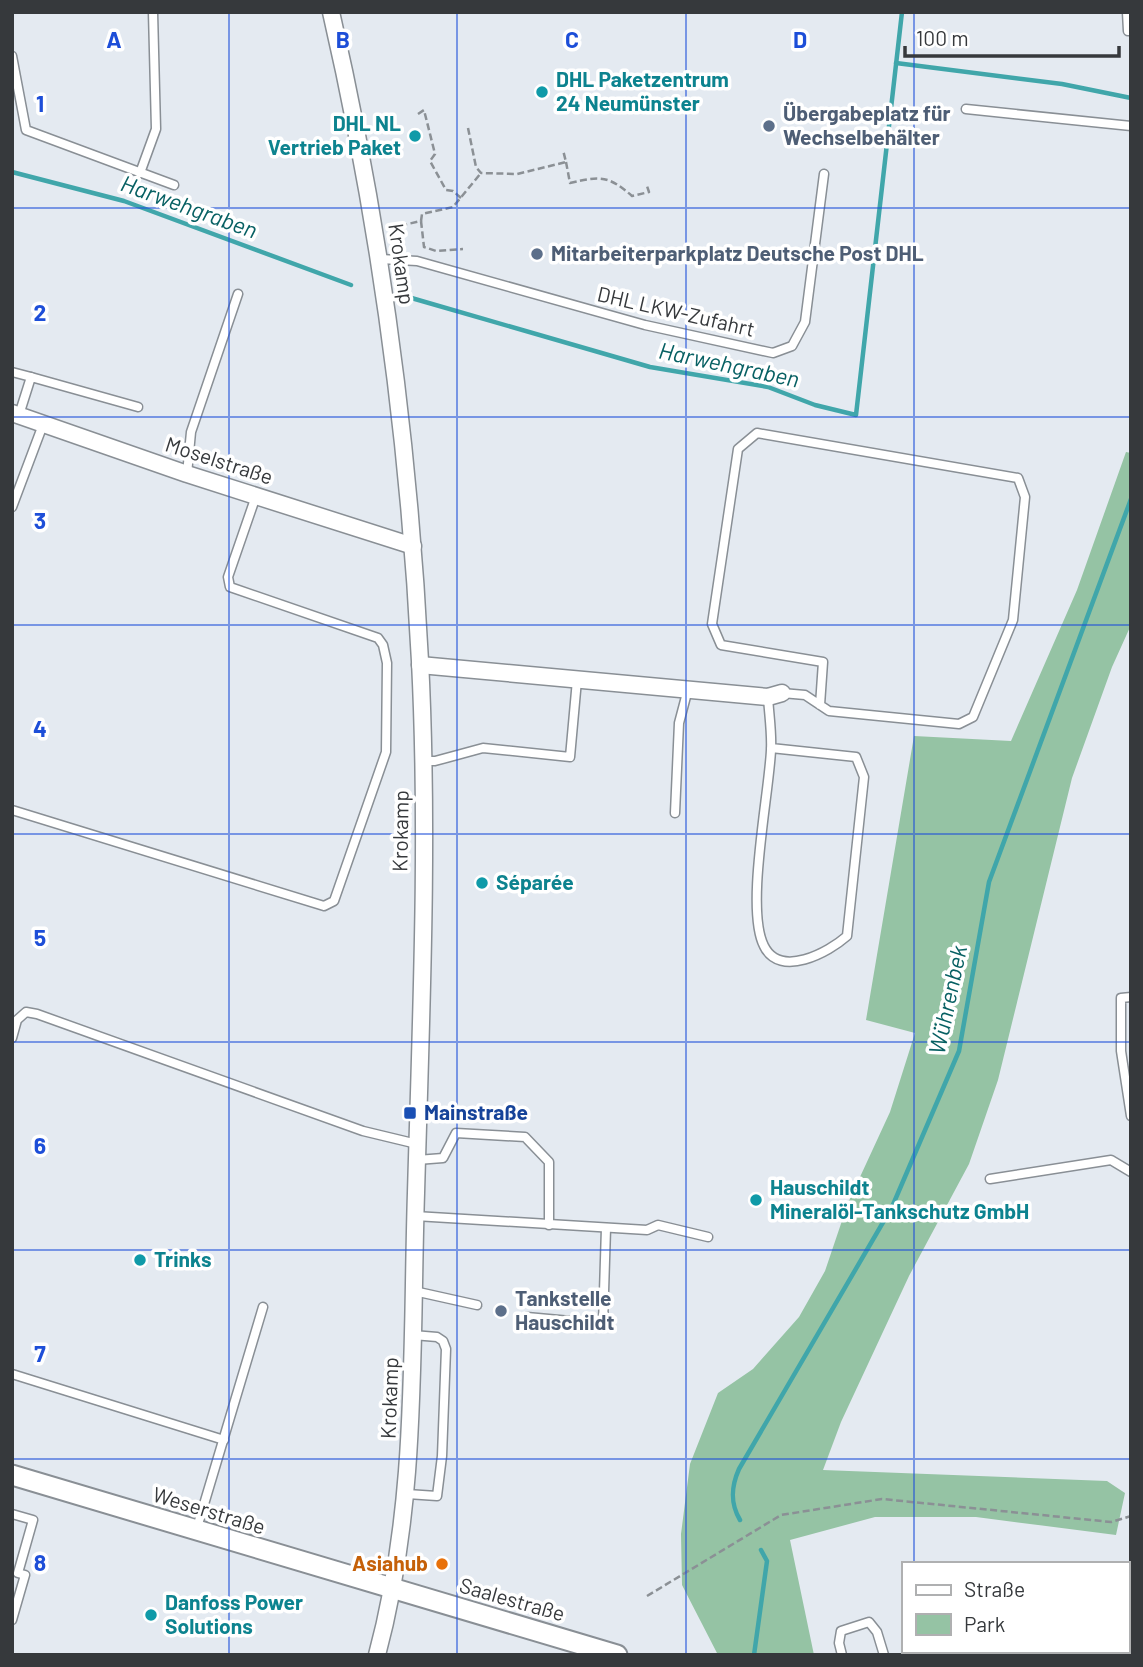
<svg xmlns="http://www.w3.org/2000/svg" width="1143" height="1667" font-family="Barlow,sans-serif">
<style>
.green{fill:#95c3a4}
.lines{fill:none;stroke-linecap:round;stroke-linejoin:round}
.stream{stroke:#40a6aa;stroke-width:4.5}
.service-casing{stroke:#898f95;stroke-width:11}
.minor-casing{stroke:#898f95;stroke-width:19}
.tertiary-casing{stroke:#898f95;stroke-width:23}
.path{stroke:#8b9095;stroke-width:2.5;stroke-dasharray:7 3.5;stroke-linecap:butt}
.service{stroke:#fff;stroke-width:8}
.minor{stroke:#fff;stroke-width:16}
.tertiary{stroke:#fff;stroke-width:19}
.grid{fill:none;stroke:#1d4ed8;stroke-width:2;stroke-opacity:0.55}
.culture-dot{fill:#0f9aa8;stroke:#fff;stroke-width:2.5}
.service-dot{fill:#5c6f8a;stroke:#fff;stroke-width:2.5}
.transit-dot{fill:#1a4fb4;stroke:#fff;stroke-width:2.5}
.food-dot{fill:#e8710a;stroke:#fff;stroke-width:2.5}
.labels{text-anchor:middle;stroke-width:7;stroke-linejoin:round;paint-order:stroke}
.culture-label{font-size:21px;font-weight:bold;fill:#0d838f;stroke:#fff;text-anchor:start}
.service-label{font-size:21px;font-weight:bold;fill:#4e5e75;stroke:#fff;text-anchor:start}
.street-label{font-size:21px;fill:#36393c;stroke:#fff}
.transit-label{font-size:21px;font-weight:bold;fill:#164399;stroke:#fff;text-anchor:start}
.food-label{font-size:21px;font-weight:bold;fill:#c56008;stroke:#fff;text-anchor:end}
.water-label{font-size:23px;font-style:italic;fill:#076063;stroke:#fff}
.grid-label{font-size:23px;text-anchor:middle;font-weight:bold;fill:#1d4ed8;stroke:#fff;stroke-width:7;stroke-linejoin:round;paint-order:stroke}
</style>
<rect width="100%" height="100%" fill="#e4eaf1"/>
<polygon class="green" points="1126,452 1131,453 1131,625 1112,667 1072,778 998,1080 969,1164 909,1276 841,1422 823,1470 1107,1481 1125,1493 1116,1535 976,1517 875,1517 790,1540 814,1655 718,1655 682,1585 681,1534 690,1464 718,1393 753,1369 799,1317 825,1271 848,1203 890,1112 915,1033 866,1020 914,736 1011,741 1077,590"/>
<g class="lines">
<g class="stream">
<polyline points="896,63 1062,84 1131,98"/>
<polyline points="12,172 124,201 351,285"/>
<polyline points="408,297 650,367 768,387 815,405 856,415 902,12"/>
<path d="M740,1520C730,1503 731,1487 739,1469L892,1207L959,1051L989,882L1131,499"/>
<polyline points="754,1655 767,1561 761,1550"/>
</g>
<defs>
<g id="service">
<polyline points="1127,12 1128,31 1131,31"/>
<polyline points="12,56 26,130 174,185"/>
<polyline points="966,109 1131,126"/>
<polyline points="140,173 156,129 153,12"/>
<polyline points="380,259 417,261 645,325 773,353 792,346 805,322 824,174"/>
<polyline points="12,372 31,377"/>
<polyline points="19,415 31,377 138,407"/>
<polyline points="187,474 191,432 238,294"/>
<polyline points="12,507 44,422"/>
<polyline points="782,693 805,695 829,711 959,724 973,717 1013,620 1025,497 1018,478 757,433 738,449 712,624 721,645 823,662 820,705"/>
<path d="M768,697C769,714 772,733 771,750C769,795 745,909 764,946C780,979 829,952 847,936L864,777L856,757L771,748"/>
<polyline points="423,761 435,761 483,748 570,757 577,680"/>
<polyline points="12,810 324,906 334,901 386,752 387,663 383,645 378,638 230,587 228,577 256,496"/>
<polyline points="675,813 679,723 688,689"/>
<polyline points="1131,997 1121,998 1121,1051 1131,1116"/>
<polyline points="12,1038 17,1020 26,1012 37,1014 363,1131 417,1144"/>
<polyline points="417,1160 443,1158 456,1133 525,1137 549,1162 549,1225"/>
<polyline points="990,1179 1111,1160 1131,1172"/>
<polyline points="415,1216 647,1230 658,1225 708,1237"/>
<polyline points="414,1291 477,1305"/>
<polyline points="527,1317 603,1324 606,1228"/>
<polyline points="12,1374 224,1440"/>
<polyline points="407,1494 437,1496 442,1456 446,1349 443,1341 437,1337 413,1335"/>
<polyline points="12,1514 33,1520 18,1573 25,1575 12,1620"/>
<polyline points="196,1531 263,1307"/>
<polyline points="989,1651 989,1655"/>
<polyline points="1057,1651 1058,1655"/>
<polyline points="842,1655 839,1643 841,1631 869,1622 877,1632 884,1655"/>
</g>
<g id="minor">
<path d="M331,12C380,225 409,443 420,661C429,838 421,1016 416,1193C411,1348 418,1503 377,1655"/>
<polyline points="12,413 187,474 413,546"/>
<polyline points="420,665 768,697 782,693"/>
</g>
<polyline id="tertiary" points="12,1475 617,1655"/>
</defs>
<use href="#service" class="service-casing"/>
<use href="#minor" class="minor-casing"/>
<use href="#tertiary" class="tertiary-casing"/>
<g class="path">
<polyline points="418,114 424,110 435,154 430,161 446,190 453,191 461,198"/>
<polyline points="468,128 476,167 481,173 517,174 566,162 563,150"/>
<path d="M566,162L570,183C600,176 608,175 632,196L649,192L647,186"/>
<polyline points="421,221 424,247 436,251 463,249"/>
<polyline points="390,228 421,221 422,214 453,207 481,173"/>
<polyline points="647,1596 781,1515 882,1499 1111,1522 1131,1516"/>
</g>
<use href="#service" class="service"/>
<use href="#minor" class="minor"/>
<use href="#tertiary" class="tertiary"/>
</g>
<path class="grid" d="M229,12V1655M457,12V1655M686,12V1655M914,12V1564M12,208H1131M12,417H1131M12,625H1131M12,834H1131M12,1042H1131M12,1250H1131M12,1459H1131M914,1651V1655"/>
<g class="culture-dot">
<circle cx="542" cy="92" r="7"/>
<circle cx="415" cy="136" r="7"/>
<circle cx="482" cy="883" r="7"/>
<circle cx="756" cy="1200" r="7"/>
<circle cx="140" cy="1260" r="7"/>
<circle cx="151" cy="1615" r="7"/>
</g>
<g class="service-dot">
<circle cx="769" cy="126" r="7"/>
<circle cx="537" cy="254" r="7"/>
<circle cx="501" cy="1311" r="7"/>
</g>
<rect class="transit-dot" x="403" y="1106" width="14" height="14" rx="3.5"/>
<circle class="food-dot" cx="442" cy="1564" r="7"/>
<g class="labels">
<g class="culture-label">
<text x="556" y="87">DHL Paketzentrum<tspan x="556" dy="24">24 Neumünster</tspan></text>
<text x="401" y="131" text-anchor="end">DHL NL<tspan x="401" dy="24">Vertrieb Paket</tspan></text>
<text x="496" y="890">Séparée</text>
<text x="770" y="1195">Hauschildt<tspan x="770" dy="24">Mineralöl-Tankschutz GmbH</tspan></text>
<text x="154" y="1267">Trinks</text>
<text x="165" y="1610">Danfoss Power<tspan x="165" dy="24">Solutions</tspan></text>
</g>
<g class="service-label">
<text x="783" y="121">Übergabeplatz für<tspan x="783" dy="24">Wechselbehälter</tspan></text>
<text x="551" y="261">Mitarbeiterparkplatz Deutsche Post DHL</text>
<text x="515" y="1306">Tankstelle<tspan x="515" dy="24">Hauschildt</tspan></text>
</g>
<g class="street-label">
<text transform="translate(401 264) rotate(82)" y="7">Krokamp</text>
<text transform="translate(676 312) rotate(13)" y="7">DHL LKW-Zufahrt</text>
<text transform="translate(219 461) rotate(18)" y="7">Moselstraße</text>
<text transform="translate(401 831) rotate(-89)" y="7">Krokamp</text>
<text transform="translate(390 1398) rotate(-88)" y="7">Krokamp</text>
<text transform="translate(209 1511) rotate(17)" y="7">Weserstraße</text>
<text transform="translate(512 1600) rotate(16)" y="7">Saalestraße</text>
</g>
<g class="transit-label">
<text x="424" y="1120">Mainstraße</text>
</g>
<g class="food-label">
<text x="428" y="1571">Asiahub</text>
</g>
<g class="water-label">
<text transform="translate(189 207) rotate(20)" y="8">Harwehgraben</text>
<text transform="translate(729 365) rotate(12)" y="8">Harwehgraben</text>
<text transform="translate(948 1000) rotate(-78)" y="8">Wührenbek</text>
</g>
</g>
<g class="grid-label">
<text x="114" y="48">A</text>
<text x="343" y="48">B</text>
<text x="572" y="48">C</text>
<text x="800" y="48">D</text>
<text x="40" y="112">1</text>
<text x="40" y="321">2</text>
<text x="40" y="529">3</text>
<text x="40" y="737">4</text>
<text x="40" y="946">5</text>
<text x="40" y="1154">6</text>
<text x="40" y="1362">7</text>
<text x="40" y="1571">8</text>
</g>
<rect width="1143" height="1667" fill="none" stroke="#36393c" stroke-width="28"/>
<rect x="902" y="1562" width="228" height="91" fill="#ffffff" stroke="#afb0b1" stroke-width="2"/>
<rect x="916" y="1585" width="35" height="10" fill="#ffffff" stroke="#afb0b1" stroke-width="2"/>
<text x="964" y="1597" font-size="21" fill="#36393c">Straße</text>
<rect x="916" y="1614" width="35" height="21" fill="#95c3a4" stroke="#afb0b1" stroke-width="2"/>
<text x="964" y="1632" font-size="21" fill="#36393c">Park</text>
<path d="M905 46v10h214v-10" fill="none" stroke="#36393c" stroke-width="3.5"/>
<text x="916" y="46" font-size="21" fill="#36393c" stroke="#ffffff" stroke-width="5" paint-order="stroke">100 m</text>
</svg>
